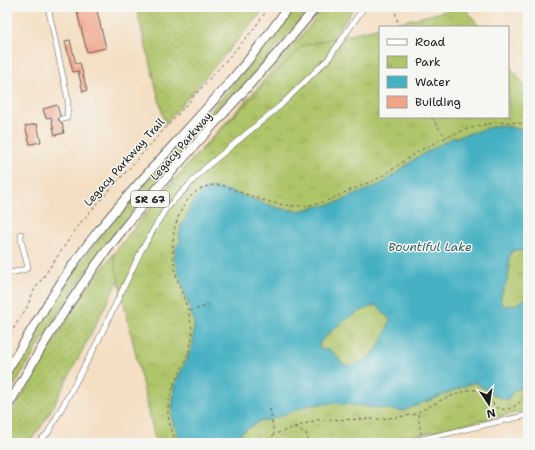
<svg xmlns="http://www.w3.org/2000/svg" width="535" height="450" font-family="'Shantell Sans',sans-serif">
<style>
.grass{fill:url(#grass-dots);stroke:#667042}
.park{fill:url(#park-tufts);stroke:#667042}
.water{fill:#44b0c2;stroke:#30666f;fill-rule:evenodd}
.building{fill:#f1a387}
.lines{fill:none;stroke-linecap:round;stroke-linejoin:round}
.minor-casing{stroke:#686057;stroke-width:6}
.highway-casing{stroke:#686057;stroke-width:10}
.path{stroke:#686057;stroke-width:1;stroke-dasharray:3 3;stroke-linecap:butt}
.minor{stroke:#fff;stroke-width:5}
.highway{stroke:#fff;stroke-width:8}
.labels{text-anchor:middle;stroke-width:3;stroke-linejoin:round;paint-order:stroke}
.shield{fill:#f6f6f2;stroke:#5d5d5c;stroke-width:1}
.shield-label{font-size:10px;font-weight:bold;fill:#1c1c1c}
.street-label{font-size:11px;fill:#1c1c1c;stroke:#f6f6f2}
.water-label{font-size:12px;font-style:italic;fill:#2e5f67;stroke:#f6f6f2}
</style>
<defs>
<pattern id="grass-dots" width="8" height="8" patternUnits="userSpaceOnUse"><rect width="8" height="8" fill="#afc569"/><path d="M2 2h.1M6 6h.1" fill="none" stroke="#96a95a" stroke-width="1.8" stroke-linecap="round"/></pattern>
<pattern id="park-tufts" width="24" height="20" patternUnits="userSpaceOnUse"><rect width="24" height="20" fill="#afc569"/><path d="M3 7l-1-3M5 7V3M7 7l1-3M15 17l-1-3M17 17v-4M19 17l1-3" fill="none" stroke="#96a95a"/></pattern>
</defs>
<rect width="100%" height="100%" fill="#f6f6f2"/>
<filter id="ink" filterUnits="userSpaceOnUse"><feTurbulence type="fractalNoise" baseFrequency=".025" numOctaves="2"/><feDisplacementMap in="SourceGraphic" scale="8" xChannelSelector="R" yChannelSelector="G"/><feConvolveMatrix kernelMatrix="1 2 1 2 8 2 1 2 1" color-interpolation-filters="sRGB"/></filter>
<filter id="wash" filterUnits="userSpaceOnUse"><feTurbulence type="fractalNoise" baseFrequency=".012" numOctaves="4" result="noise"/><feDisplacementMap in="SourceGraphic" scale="16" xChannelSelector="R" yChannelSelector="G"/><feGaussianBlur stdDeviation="0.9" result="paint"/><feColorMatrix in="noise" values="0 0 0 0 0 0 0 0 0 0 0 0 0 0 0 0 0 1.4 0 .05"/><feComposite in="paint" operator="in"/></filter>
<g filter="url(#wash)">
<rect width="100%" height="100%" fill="#f4dfc4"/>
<g class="grass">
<polygon points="136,7 266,7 165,124"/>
<path d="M296,7H308L309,10L117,230L73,290L12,389L7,390C7,373 22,355 30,341C56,298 84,256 116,217C150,176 187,138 221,99C247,69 270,37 296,7Z"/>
<polygon points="325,7 355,7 322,52 125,268 56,401 41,427 28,443 7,443 7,421 68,318 92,281 162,193 260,85"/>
</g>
<g class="park">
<polygon points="464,7 480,27 380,27 462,7"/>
<polygon points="380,27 380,117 508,117 508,64 528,90 528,410 382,443 156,443 113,255 167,188 209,142 302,46"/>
</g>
<path class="water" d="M499,125L528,131V252L513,250C507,257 510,262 509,271C509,283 499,291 501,304C510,309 521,303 528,296V383L513,392L507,400L495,396L475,382L403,411L336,403L309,405L270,420L260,421L242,432L235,443H185L180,439L172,420L174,387L193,345L194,323L174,258L177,245L180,242L179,233L181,230V225L187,217L190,205L204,189H223L278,208L298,211L336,203L383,183L416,158L450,139ZM377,305L390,320C384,341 372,363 349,366L343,364L331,350L320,349L319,344C330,329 359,309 377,305Z"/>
<g id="blocks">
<g class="building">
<polygon points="76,7 96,7 106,48 87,52"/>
<polygon points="70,40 76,64 80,63 87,90 83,92 78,71 73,72 65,41"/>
<polygon points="57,105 60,116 58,120 62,123 64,133 55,135 51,117 46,118 43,109"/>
<polygon points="37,124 41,142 30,144 25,126"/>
</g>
</g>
</g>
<g filter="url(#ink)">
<use href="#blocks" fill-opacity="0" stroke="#686057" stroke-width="1"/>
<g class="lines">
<defs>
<g id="minor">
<polyline points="48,7 68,100 67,118 62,119"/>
<polyline points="7,274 26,269 28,267 21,240 21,234"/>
<polyline points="37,443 48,433 96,345 142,249 165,210 204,169 281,105 329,58 364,7"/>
<polyline points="405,443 528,415"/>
</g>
<g id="highway">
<path d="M7,371C35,324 63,275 98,231C159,155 233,88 288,7"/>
<path d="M7,408C41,346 79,284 124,228C185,152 255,83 316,7"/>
</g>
</defs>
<use href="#minor" class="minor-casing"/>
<use href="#highway" class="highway-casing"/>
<g class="path">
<polyline points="394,7 399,27"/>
<polyline points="431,117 440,130 447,137"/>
<polyline points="207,304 208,309"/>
<polyline points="190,311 207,306"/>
<polyline points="7,339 27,307 33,292 81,222 230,56 253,30 269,7"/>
<polyline points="267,409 272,408"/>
<polyline points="270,409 274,434"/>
<polyline points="418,414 421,434"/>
<polyline points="295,427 306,433 309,443"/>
<path d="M176,443C174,433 168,424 168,413C167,384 190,364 192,336C192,317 185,303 179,285C170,257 169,226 187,201C194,191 207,184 219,185C228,186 235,191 243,193C268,203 295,211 322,202C331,200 339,195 348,191C358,187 369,183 379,178C394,169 407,158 421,150C452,133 493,115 528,125"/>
<path d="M262,443L275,434L316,420L381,419L413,415L441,400L468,390H477L485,395L497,408C512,413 519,403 528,393"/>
</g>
<use href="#minor" class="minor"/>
<use href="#highway" class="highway"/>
</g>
</g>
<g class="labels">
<rect class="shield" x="131" y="191" width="38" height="16" rx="3"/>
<g class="shield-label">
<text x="150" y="203">SR 67</text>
</g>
<g class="street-label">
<text transform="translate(181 146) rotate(-49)" y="4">Legacy Parkway</text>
<text transform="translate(124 162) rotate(-48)" y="4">Legacy Parkway Trail</text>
</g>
<g class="water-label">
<text x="430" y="251">Bountiful Lake</text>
</g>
</g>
<rect width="535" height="450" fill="none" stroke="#f6f6f2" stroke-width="24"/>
<rect x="379" y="26" width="130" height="92" fill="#f6f6f2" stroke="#9f9f9c"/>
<rect x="387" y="39" width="20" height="6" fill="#ffffff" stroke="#9f9f9c"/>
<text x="415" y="46" font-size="12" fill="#1c1c1c">Road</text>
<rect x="387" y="56" width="20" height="12" fill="url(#park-tufts)" stroke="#9f9f9c"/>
<text x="415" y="66" font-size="12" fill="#1c1c1c">Park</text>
<rect x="387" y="76" width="20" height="12" fill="#44b0c2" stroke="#9f9f9c"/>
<text x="415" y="86" font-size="12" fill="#1c1c1c">Water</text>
<rect x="387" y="96" width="20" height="12" fill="#f1a387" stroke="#9f9f9c"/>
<text x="415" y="106" font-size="12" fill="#1c1c1c">Building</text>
<g transform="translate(489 404) rotate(167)" stroke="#f6f6f2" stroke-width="3" paint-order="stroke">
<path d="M0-3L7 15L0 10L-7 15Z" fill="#1c1c1c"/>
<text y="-6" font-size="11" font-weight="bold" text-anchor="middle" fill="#1c1c1c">N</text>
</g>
</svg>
